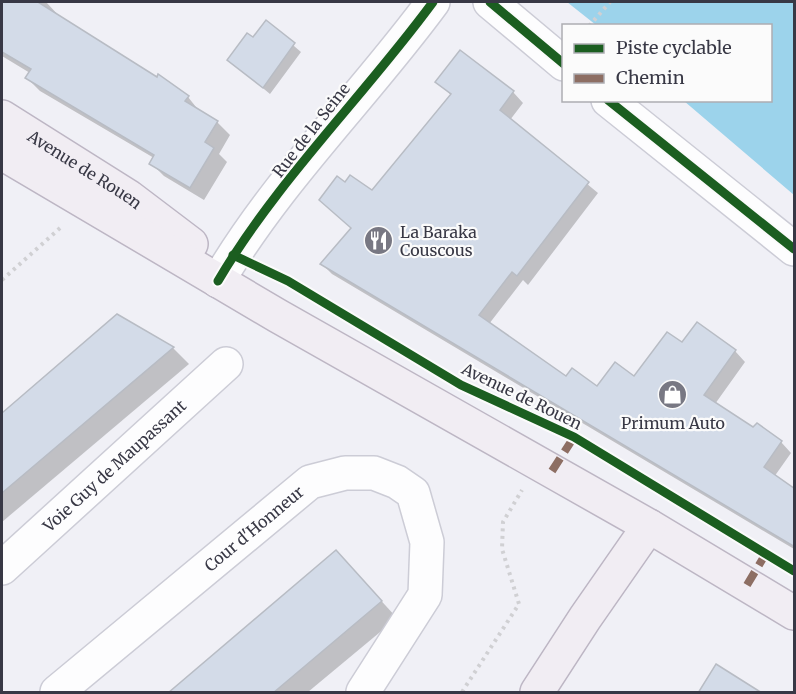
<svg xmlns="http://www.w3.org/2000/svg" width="796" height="694" font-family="Merriweather,serif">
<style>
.water{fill:#9cd3eb}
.shadow{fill:#0003}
.building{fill:#d3dbe8;stroke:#b8bcc4;stroke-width:1.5}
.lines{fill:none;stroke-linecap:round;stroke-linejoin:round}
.minor-casing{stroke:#ccccd6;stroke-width:36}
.major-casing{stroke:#bdb6c4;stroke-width:36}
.path{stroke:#d0d0d3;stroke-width:4;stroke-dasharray:3 4.5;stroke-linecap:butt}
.minor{stroke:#fdfdfe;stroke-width:33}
.major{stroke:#f1edf3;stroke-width:33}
.quiet{stroke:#8d6e63;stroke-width:8;stroke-dasharray:15 8;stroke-linecap:butt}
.cycleway-casing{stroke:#fbfbfb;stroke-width:13}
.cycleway{stroke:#1b5e20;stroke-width:9}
.labels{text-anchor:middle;stroke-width:4.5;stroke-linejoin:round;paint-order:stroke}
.street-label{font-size:16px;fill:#383845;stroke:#fbfbfb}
.poi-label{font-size:16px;fill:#383845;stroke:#fbfbfb;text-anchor:start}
</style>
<rect width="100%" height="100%" fill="#f0f0f6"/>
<polygon class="water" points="567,2 794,2 794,195 684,101 770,100 770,26 596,25"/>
<g class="shadow">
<polygon points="2,2 46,2 60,17 188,97 200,112 217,122 230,135 219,154 227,162 204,200 164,176 151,163 154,158 40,91 27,78 30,73 2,56"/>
<polygon points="266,22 301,52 270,94 229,60 253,39"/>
<polygon points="437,82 513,92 523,103 510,120 598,193 528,285 523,280 489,324 566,378 597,388 634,378 682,344 697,324 735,351 745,362 715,404 753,429 781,442 791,453 774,477 794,491 794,549 332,274 322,264 352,228 345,184 372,192 452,96"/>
<polygon points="117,316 173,348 189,364 2,522 2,415"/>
<polygon points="352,569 397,618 308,692 170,692"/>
</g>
<g class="building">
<polygon points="2,2 38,2 157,77 158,74 189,96 185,101 218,121 205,142 214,148 190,188 149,164 154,155 25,78 31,69 2,52"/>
<polygon points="266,20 295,43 263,88 227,60 247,33 253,37"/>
<polygon points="460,50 514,91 500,110 589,182 517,276 512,272 479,315 566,376 572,368 597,386 615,362 634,376 667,332 682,342 697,322 736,350 704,395 753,427 757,423 782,441 764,467 795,489 795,547 320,264 351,228 319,200 337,176 345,182 350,175 372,190 451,94 435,82"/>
<polygon points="117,314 174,347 2,493 2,413"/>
<polygon points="336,550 382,601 273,693 168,693"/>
<polygon points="716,664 762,693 698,693"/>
</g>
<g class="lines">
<defs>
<g id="minor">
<polyline points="490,2 564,64"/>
<polyline points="608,100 794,249"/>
<path d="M218,281C278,179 364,96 433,2"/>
<path id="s1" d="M2,568L226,364"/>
<path id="s2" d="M57,692L310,482L345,473H374L397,482L413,493L427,542L425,595L363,692"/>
</g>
<g id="major">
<path id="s3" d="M2,117L129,197L191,244"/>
<polyline points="2,153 278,316 649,526 794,613"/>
<polyline points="537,692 585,618 649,526"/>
</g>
</defs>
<use href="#minor" class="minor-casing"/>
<use href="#major" class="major-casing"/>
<g class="path">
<polyline points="589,26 610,2"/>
<polyline points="2,280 60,228"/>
<polyline points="462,692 519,604 502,549 503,522 522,490"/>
</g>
<use href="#minor" class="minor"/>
<use href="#major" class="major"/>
<g class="quiet">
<polyline points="552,471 574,437"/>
<polyline points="747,585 765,555"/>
</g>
<defs>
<g id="cycleway">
<polyline points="490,2 564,64"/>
<polyline points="608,100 794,249"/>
<polyline points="233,255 288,281 461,385 574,437 794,571"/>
<path d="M218,281C278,179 364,96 433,2"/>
</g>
</defs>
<use href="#cycleway" class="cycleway-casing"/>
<use href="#cycleway" class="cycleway"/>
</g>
<defs>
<symbol id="restaurant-disc" viewBox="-11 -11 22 22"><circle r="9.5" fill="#787883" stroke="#fbfbfb"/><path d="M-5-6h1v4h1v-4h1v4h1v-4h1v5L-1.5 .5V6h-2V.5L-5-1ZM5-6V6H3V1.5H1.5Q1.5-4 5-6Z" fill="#fff"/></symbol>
<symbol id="shop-disc" viewBox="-11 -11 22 22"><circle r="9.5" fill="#787883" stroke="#fbfbfb"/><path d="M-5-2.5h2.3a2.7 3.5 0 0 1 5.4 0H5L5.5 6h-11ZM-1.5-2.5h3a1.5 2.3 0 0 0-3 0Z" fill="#fff"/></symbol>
</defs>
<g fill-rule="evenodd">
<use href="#restaurant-disc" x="362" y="224" width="33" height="33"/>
<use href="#shop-disc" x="656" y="378" width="33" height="33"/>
</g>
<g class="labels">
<g class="street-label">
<text transform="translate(311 130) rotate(-52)" y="6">Rue de la Seine</text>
<text dy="6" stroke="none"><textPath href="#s3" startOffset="98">Avenue de Rouen</textPath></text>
<text transform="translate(522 396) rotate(26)" y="6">Avenue de Rouen</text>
<text dy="6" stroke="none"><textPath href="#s1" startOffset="152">Voie Guy de Maupassant</textPath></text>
<text dy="6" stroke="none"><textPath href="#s2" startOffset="256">Cour d'Honneur</textPath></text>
</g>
<g class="poi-label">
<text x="400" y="238">La Baraka<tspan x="400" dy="18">Couscous</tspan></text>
<text x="673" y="429" text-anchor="middle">Primum Auto</text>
</g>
</g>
<rect width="796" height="694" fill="none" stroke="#383845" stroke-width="6"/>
<rect x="562" y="24" width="210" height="78" fill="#fbfbfb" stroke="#adadb2" stroke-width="1.5"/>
<rect x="574" y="44" width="30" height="9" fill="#1b5e20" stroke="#adadb2" stroke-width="1.5"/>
<text x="616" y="54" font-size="18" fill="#383845">Piste cyclable</text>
<rect x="574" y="74" width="30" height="9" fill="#8d6e63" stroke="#adadb2" stroke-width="1.5"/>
<text x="616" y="84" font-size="18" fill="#383845">Chemin</text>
</svg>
